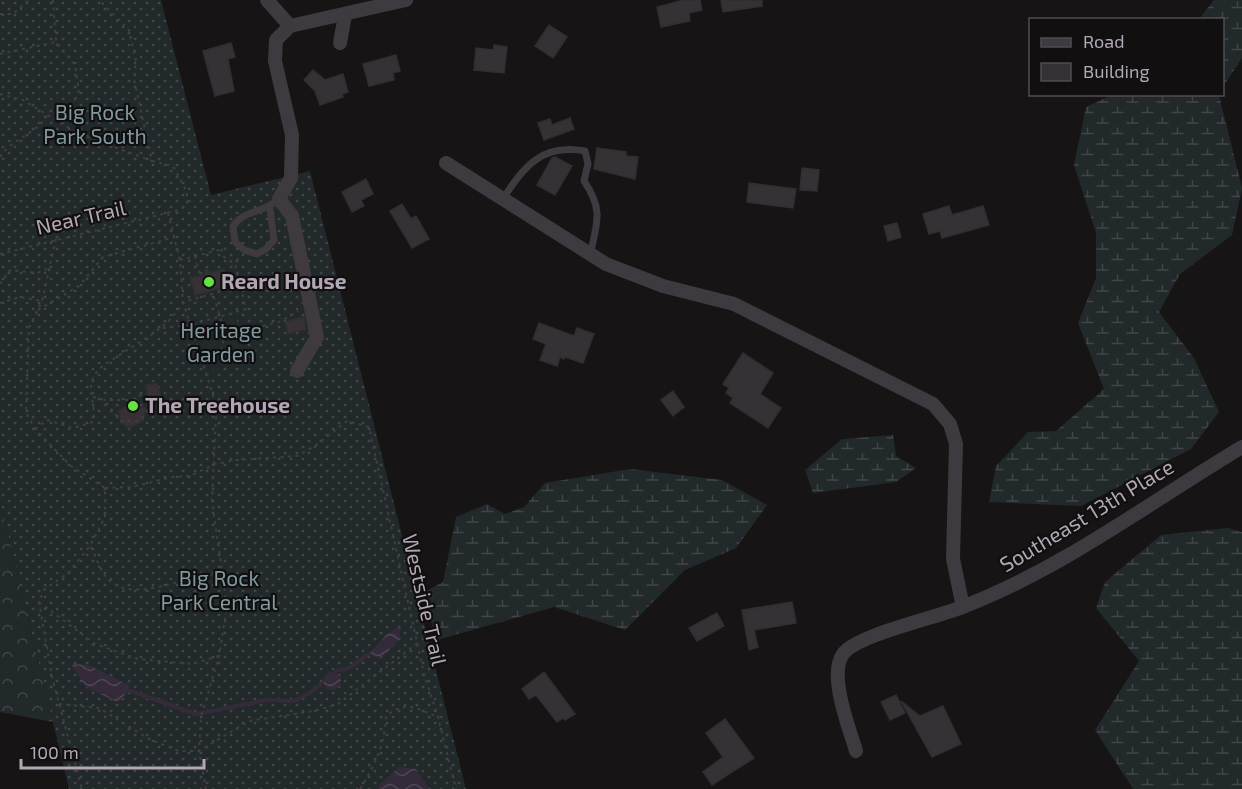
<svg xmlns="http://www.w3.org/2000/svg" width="1242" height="789" font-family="'Exo 2',sans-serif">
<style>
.grass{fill:url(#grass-dots)}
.forest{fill:url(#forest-crowns)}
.wetland{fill:url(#wetland-marsh)}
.garden{fill:#22292a}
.water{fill:url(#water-waves)}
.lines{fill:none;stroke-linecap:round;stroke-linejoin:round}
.stream{stroke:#332b39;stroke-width:4}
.building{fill:#353134;stroke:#312e31;stroke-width:1.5}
.path{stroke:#423d43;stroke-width:2;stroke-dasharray:3 4.5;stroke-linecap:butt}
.lane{stroke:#3f3a3f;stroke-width:7}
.street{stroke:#3f3a3f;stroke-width:14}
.poi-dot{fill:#62e63c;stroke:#110f10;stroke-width:2}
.labels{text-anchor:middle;stroke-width:4.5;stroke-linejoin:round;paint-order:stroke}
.park-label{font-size:21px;fill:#7f999f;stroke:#110f10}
.street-label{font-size:21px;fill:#b2a7b5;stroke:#110f10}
.poi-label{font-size:21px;font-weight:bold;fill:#b2a7b5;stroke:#110f10;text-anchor:start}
</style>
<defs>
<pattern id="grass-dots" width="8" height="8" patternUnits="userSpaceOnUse" patternTransform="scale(1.5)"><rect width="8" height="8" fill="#22292a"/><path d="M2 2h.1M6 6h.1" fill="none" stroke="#404547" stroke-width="1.8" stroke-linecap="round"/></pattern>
<pattern id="forest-crowns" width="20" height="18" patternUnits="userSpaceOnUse" patternTransform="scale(1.5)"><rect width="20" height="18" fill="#22292a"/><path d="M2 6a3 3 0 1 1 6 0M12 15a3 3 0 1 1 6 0" fill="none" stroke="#404547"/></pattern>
<pattern id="wetland-marsh" width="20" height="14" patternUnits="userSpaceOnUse" patternTransform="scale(1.5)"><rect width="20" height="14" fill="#22292a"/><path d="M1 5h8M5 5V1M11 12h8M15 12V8" fill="none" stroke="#404547"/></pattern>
<pattern id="water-waves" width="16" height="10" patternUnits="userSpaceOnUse" patternTransform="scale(1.5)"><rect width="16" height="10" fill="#332b39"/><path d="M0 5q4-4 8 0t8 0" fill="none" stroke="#4e4753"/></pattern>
</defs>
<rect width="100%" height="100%" fill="#161415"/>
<polygon class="grass" points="0,0 161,0 211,195 310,171 466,789 69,789 0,501"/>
<polygon class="forest" points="0,501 53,722 0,712"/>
<g class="wetland">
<polygon points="1214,0 1242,0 1242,58 1223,87 1222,20 1199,19"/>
<polygon points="1112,95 1219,95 1242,188 1232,235 1180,274 1159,312 1194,358 1219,412 1191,449 1081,506 989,502 996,466 1028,432 1056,431 1104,389 1078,323 1096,278 1096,233 1074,165 1086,107"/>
<polygon points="893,435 896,456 916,468 896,482 813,493 805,470 842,439"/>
<polygon points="630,469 722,480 767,505 736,548 685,570 625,630 554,607 437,640 422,593 443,582 456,517 487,504 505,514 524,507 545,483"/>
<polygon points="1228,528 1242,532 1242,789 1133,789 1095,730 1139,661 1096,608 1105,582 1161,535"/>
</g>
<polygon class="garden" points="235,314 249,361 207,371 193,326"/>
<g class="water">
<polygon points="396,628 401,628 399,634 401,637 384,656 375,658 369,654 387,634"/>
<polygon points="71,664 89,665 130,686 121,701 117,702 86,687"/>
<circle cx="332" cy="681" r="9"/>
<polygon points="399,767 416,769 429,789 378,789 379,785"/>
</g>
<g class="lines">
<g class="stream">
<polyline points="335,671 349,668 369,654"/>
<polyline points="128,690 196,714 267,700 294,701 310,693 322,683"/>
</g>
</g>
<g class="building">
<polygon points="684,0 700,0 702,10 689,13 690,21 661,27 657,7"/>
<polygon points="721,0 762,0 762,6 723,12"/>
<polygon points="549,25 567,37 553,58 535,46"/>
<polygon points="231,43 235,57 228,59 234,91 215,96 203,51"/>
<polygon points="494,45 507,47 504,73 474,70 476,48 493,50"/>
<polygon points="396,55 400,71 393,73 394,80 369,86 363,64"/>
<polygon points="313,70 325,80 343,74 348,92 342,94 343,97 320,105 315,91 304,80"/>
<polygon points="570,118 574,129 544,140 538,123 550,119 552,125"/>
<polygon points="597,148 626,152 626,156 638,157 635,179 594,169"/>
<polygon points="555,157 572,166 555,195 537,185 552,158"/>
<polygon points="802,168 819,170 817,191 800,190"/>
<polygon points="366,179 373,194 361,200 364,206 352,212 342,192"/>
<polygon points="749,183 796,189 793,208 747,202"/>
<polygon points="402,204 411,219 416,216 429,239 412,248 390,211"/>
<polygon points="949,206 952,215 983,206 989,225 942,238 940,231 929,234 923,214"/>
<polygon points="897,223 901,237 888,241 884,226"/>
<polygon points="206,269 211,273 224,269 229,286 195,295 190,278 204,275"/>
<polygon points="304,317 306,329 288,334 285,322"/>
<polygon points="539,323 574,336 577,328 594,334 583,363 565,357 564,359 560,357 557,366 540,360 546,344 533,339"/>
<polygon points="743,353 773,373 760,394 781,408 768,428 730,403 733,398 726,393 729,388 723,384"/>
<polygon points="157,383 161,397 148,401 146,385"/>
<polygon points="673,391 684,407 673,416 661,400"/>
<polygon points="128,405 146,408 143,421 130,428 121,423 119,411"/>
<polygon points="792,602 796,623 754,630 758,647 749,650 742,610"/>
<polygon points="717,613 724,626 697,641 689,628"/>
<polygon points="544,672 575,714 565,720 563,718 557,722 536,695 529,699 522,689"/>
<polygon points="896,695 905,713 890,720 881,702"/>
<polygon points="901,701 920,716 943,706 961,744 932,757"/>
<polygon points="725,719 754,758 712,785 703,772 723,757 706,733"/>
</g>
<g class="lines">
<g class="path">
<polyline points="53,0 56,42 75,65 79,91 64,124"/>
<polyline points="0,14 13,14 29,0"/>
<polyline points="0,54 56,42"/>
<polyline points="0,94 23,100 77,133 152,161"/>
<path d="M0,157C13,137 34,137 48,114"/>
<polyline points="168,213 180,260 183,302 213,395 216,417 212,500 227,607 219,656 201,717 199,751 206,789"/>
<polyline points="56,239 42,301 29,328 26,412 35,429 71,466 105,488 105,517 90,546 69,572 44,590 39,602 52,677 82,789"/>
<polyline points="221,249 224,257 235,264"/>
<polyline points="0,254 179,210 187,205 187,192 173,166 152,161 134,79 136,61 129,30 99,0"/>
<polyline points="195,256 200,276"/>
<polyline points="180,260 227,248"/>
<polyline points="0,284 10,270 37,273 49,268"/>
<polyline points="0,303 20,297 42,301"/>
<polyline points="38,310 79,286 103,257 175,237"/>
<polyline points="163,328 190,325 246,309 235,264 239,256"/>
<polyline points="241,331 282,321 298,311"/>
<path d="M201,361C238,354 220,319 213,294"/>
<polyline points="93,397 104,400 121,421 138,421 149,412 150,403 140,395 132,400 104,400"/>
<path d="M35,429L47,420L73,428L93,422C97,408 86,389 94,376C99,367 107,363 115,358C140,341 169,328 183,302L241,286"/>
<polyline points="105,488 132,487 172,477 190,476 215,464 237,460 297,456 315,446 347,421 369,427 424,674 438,717 456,789"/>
<path d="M91,547C96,557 101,573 109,580C133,603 181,578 209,574L224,585"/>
<polyline points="39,602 95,644 138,659 192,664 219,656"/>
<polyline points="59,704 99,708 149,739 179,751 199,751 249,721 314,711 338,704 419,642"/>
<path d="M360,789C375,765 385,744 386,716C407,700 415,708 438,717"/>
</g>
<g class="lane">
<path d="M502,200C524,167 541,143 585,151L588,164L584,181C604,210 597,223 590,255"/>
<path d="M270,209L274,240L266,249L257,254L244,250L235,242L233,226C245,209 265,213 279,199"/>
</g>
<g class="street">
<polyline points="267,0 290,26 276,40 275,61 292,135 291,178 279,199 292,216 317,337 297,371"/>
<polyline points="290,26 406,0"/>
<polyline points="340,43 345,15"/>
<polyline points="446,163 606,264 663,286 734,304 933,404 950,424 956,444 953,559 963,607"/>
<path d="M856,751C849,727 828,675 843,654C856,635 939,617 965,606C1065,567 1150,502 1242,447"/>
</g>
</g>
<g class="poi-dot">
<circle cx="209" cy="282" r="6"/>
<circle cx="133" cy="406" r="6"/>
</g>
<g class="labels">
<g class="park-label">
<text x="95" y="120">Big Rock<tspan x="95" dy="24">Park South</tspan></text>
<text x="221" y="338">Heritage<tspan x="221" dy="24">Garden</tspan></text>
<text x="219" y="586">Big Rock<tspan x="219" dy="24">Park Central</tspan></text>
</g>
<g class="street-label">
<text transform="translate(81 218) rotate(-13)" y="7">Near Trail</text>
<text transform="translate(1087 516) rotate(-31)" y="7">Southeast 13th Place</text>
<text transform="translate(424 600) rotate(77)" y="7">Westside Trail</text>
</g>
<g class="poi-label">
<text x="221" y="289">Reard House</text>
<text x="145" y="413">The Treehouse</text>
</g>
</g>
<rect x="1029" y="18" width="195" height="78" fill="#110f10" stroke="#514c52" stroke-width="1.5"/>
<rect x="1041" y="38" width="30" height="9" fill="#3f3a3f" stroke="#514c52" stroke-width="1.5"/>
<text x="1083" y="48" font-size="18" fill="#b2a7b5">Road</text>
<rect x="1041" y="63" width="30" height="18" fill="#353134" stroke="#514c52" stroke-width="1.5"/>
<text x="1083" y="78" font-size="18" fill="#b2a7b5">Building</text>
<path d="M21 759v9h183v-9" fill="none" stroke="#b2a7b5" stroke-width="3"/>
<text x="30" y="759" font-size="18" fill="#b2a7b5" stroke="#110f10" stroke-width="4.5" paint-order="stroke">100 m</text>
</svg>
